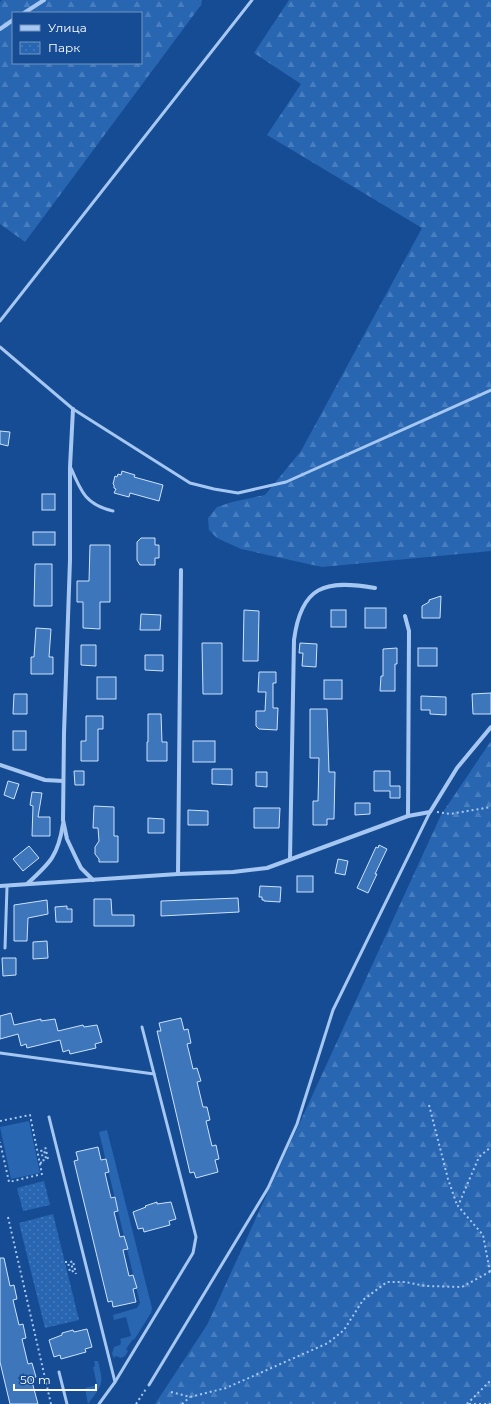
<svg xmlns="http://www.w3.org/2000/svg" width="491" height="1404" font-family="Montserrat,sans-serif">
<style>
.green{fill:#2866b2}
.forest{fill:url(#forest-firs);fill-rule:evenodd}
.park{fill:url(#park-dots)}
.building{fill:#3e76bb;stroke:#cce2fc}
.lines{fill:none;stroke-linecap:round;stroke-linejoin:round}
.path{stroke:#a5c7f1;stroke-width:2;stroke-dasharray:2 3;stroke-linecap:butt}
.lane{stroke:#a5c7f1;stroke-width:3}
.street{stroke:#a5c7f1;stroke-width:4}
</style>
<defs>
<pattern id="forest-firs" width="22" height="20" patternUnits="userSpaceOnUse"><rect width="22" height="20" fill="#2866b2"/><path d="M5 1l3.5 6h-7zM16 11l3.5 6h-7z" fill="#487dbe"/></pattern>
<pattern id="park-dots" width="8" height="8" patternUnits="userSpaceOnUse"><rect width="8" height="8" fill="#2866b2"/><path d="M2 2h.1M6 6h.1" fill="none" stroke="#487dbe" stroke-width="1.8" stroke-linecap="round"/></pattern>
</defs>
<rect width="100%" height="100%" fill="#164c94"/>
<g class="green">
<polygon points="29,1121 40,1173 11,1179 0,1127"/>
<polygon points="107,1130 152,1308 151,1313 134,1340 133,1339 126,1349 128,1351 125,1356 121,1358 116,1356 114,1358 112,1354 114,1347 120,1345 121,1342 120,1339 131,1336 126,1317 114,1320 113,1315 137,1308 140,1303 99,1132"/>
<path d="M94,1361H98C104,1386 103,1383 88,1404L85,1388L97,1385L93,1367L95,1366Z"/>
</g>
<g class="forest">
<path d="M2,0H202L201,5L25,242L0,224V2ZM13,13H141V63H13Z"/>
<polygon points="289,0 491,0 491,551 322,567 241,549 217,538 209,530 208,518 217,507 232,502 265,495 301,451 422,228 267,135 301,84 254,53"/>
<polygon points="491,741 491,1404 155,1404 207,1325 441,815"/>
</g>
<g class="park">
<polygon points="44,1181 50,1205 23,1211 17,1188"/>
<polygon points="53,1214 79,1320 45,1328 19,1223"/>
</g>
<g class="building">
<polygon points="0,431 10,432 8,446 0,444"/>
<polygon points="122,471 135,475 134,477 163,485 159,501 130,493 129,497 114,493 116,489 114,488 114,485 113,484 115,476 117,477 118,474 121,475"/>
<rect x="42" y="494" width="13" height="16"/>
<rect x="33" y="532" width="22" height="13"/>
<polygon points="141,538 155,538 155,545 159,545 159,558 155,558 155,565 140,565 137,560 137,542"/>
<polygon points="90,545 110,545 110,602 100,602 100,629 83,628 83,602 77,602 77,581 89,581"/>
<polygon points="35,564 52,564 52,606 34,606"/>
<polygon points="441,596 440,618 422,618 422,606 429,602 429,600"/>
<rect x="365" y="608" width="21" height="20"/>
<polygon points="244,610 259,611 258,661 243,661"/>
<rect x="331" y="610" width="15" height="17"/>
<polygon points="141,614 161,615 160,630 140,630"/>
<polygon points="36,628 51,629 49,657 53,657 53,674 31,674 31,657 34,657"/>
<polygon points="202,643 222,643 222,694 203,694"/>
<polygon points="300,643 317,644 316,667 302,666 303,653 299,653"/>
<polygon points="81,645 96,645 96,666 81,665"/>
<polygon points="397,648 397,664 395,664 395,691 380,691 381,676 383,676 383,649"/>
<rect x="418" y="648" width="19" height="18"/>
<polygon points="145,655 163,655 163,671 145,670"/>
<polygon points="259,672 276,672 276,683 273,683 273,708 278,708 277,730 259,729 256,726 256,711 265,711 266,692 258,692"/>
<rect x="97" y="677" width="19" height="22"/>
<rect x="324" y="680" width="18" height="19"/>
<polygon points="491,693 491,714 473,714 472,694"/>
<polygon points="14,694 27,694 27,714 13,714"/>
<polygon points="421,696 446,697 446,715 430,714 430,710 421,710"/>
<polygon points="310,709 327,709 329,772 335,772 334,819 327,819 327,825 313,825 313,801 318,801 319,758 310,758"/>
<polygon points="148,714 161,714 162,742 167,742 167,761 147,761 147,742 148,742"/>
<polygon points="86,716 103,716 103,729 98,729 98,761 81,761 81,741 86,741"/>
<rect x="13" y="731" width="13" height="19"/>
<rect x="193" y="741" width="22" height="21"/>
<polygon points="212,769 232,769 232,785 212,784"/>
<polygon points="74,771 84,771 84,785 75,785"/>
<polygon points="374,771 390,771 390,786 400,786 400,798 390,798 390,791 374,791"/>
<polygon points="256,772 267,772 267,787 256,786"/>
<polygon points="8,781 19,784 14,799 4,795"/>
<polygon points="32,792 42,793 38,817 50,817 50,836 32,836 33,806 30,805"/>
<polygon points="355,803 370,803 370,814 355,815"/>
<polygon points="94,806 114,807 114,836 118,836 118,862 99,862 99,859 95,854 95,847 99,841 98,828 93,828"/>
<polygon points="254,808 280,808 279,828 254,828"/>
<polygon points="188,810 208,811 208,825 188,825"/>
<polygon points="148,818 164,819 164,833 148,833"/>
<polygon points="379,845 387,849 375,874 377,874 368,893 357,888 376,847 378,848"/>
<polygon points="29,846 39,858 23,871 13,859"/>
<polygon points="338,859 348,861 345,875 335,873"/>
<rect x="297" y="876" width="16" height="16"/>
<polygon points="260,886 281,887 280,902 264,901 264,900 262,900 262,897 259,897"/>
<polygon points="238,898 239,912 161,916 161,901"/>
<polygon points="94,899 111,899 112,915 134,915 134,926 94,926"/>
<polygon points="47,900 48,914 28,918 27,941 14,941 14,905"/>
<polygon points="67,906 67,909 72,909 72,922 56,922 55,907"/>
<polygon points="47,941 48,958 33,959 33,942"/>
<polygon points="2,958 16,958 16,975 3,976"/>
<polygon points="11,1013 14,1025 41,1019 41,1021 55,1019 58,1031 83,1025 84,1027 97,1025 102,1042 95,1044 96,1048 70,1054 69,1050 63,1052 60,1040 27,1048 26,1044 21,1046 18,1034 0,1039 0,1016"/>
<polygon points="181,1018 184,1030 188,1029 191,1043 187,1044 190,1056 193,1069 197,1068 201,1081 197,1082 203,1107 207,1107 210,1120 206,1121 212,1146 216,1145 219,1159 215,1160 218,1172 196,1178 194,1172 190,1173 157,1031 161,1031 159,1023"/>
<polygon points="98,1147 101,1160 106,1159 109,1172 105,1173 108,1186 111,1198 115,1197 118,1211 114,1212 120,1237 124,1236 128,1249 123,1250 129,1276 133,1275 137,1288 133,1289 136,1302 113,1307 112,1301 108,1302 74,1161 78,1160 76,1152"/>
<polygon points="157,1202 157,1204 171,1202 176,1219 169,1221 170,1225 144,1232 143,1228 138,1229 133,1212 146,1207 145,1206"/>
<polygon points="0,1258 4,1258 10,1286 14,1285 17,1299 13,1300 19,1325 23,1324 26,1338 22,1339 28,1364 32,1363 36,1377 31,1378 38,1404 10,1404 0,1362"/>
<polygon points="87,1329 92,1347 85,1349 86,1352 61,1359 60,1355 54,1357 49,1340 62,1335 62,1333 73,1330 74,1332"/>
</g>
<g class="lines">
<g class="path">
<polyline points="437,812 450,814 491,807"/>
<polyline points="429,1105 448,1179 457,1205"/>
<polyline points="0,1121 30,1115 42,1174 9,1182 0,1142"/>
<polyline points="40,1163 44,1162 41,1151 44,1150 46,1159 48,1159 45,1146"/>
<polyline points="8,1217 51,1404"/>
<polyline points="65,1262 68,1262 70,1272 73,1271 71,1262 73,1261 76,1274"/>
<polyline points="490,1272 483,1235 458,1206 479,1157 491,1147"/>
<polyline points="171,1392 190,1397 226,1388 328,1343 344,1330 363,1300 387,1282 405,1282 426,1286 462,1287 491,1271"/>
<polyline points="136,1404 146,1389"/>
<polyline points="182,1404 190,1397"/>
<polyline points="467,1404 491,1380"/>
<polyline points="469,1404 491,1404"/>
</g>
<g class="lane">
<polyline points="0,321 252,0"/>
<polyline points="0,347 73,409 190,483 214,489 238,493 286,482 491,390"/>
<path d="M71,468C81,492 86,505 113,511"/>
<polyline points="5,948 7,887"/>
<polyline points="0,1053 154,1074"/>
<polyline points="49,1117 115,1382 99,1404"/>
<polyline points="59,1372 67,1404"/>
<polyline points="115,1382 193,1253 196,1237 142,1027"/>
<polyline points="149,1385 268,1188 297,1124 333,1010 430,812"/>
</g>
<g class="street">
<polyline points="24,13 44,0"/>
<polyline points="0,29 13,20"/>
<polyline points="73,409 70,467 70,560 64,733 63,820 67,839 76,858 81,868 93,880"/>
<polyline points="405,616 409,631 408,816"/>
<polyline points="0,765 45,780 63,781"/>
<path d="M290,859L294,640C301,586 325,579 375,588"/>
<polyline points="178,874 181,570"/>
<path d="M27,884C50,863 58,856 63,824"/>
<polyline points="0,886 178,874 233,872 267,868 408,816 430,812 457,768 491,727"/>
</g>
</g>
<rect x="12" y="12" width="130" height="52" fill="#164c94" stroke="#7394bf"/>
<rect x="20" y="25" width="20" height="6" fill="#a5c7f1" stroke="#7394bf"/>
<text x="48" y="32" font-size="12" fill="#ffffff">Улица</text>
<rect x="20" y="42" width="20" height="12" fill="url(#park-dots)" stroke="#7394bf"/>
<text x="48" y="52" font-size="12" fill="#ffffff">Парк</text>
<path d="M14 1384v6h82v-6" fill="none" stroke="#ffffff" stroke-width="2"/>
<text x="20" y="1384" font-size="12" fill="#ffffff" stroke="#164c94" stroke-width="3" paint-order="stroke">50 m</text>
</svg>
